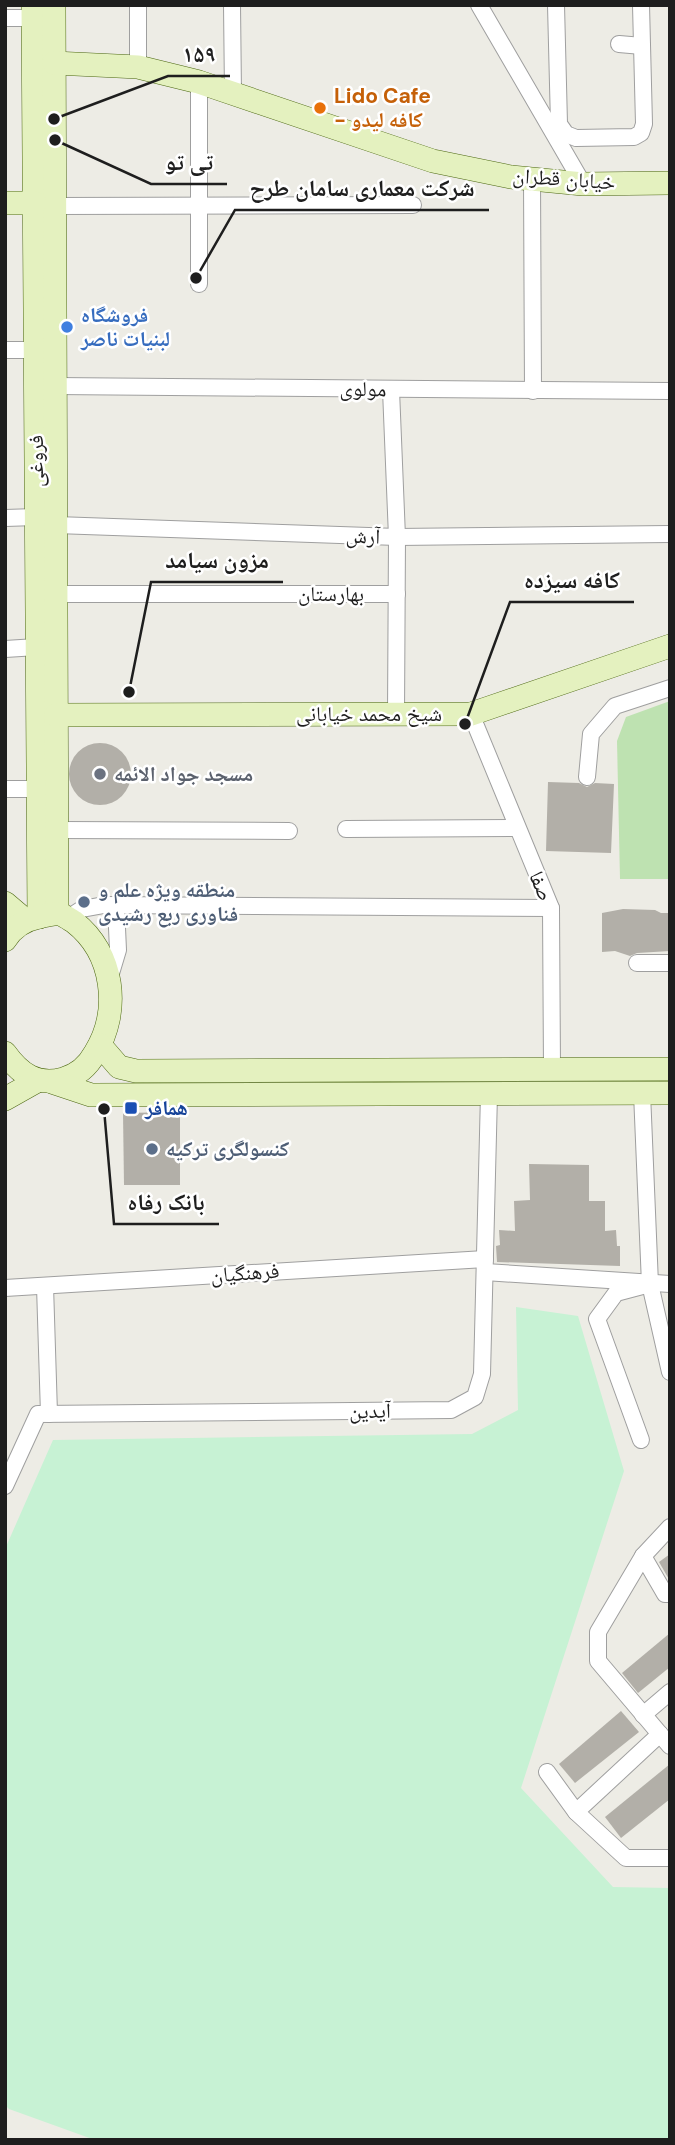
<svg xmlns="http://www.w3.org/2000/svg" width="675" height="2145" font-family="'DM Sans','Noto Naskh Arabic',sans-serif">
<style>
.grass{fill:#bee2b1}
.park{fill:#c7f2d4}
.building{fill:#b2afa8}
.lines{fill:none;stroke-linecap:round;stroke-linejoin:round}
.street-casing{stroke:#9f9f9f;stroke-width:18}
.secondary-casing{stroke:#4c6712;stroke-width:24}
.street{stroke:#fff;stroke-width:16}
.secondary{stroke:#e4f1bf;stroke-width:23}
.food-dot{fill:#e8710a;stroke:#fff;stroke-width:2.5}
.shop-dot{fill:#3f7fe0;stroke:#fff;stroke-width:2.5}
.worship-dot{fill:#6b7280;stroke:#fff;stroke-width:2.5}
.service-dot{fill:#5c6f8a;stroke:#fff;stroke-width:2.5}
.transit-dot{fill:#1a4fb4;stroke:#fff;stroke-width:2.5}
.labels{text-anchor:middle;stroke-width:5;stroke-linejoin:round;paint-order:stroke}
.food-label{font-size:21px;font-weight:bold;fill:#c56008;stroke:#fff;text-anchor:start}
.street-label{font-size:21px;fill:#1e1e1e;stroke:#fff}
.shop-label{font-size:21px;font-weight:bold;fill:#366cbe;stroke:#fff;text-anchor:start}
.worship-label{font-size:21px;font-weight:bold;fill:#5b616d;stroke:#fff;text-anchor:start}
.service-label{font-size:21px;font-weight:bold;fill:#4e5e75;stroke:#fff;text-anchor:start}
.transit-label{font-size:21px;font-weight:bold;fill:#164399;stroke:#fff;text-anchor:start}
.leader{fill:none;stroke:#1e1e1e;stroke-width:2.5}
.callout-dot{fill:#1e1e1e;stroke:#fff;stroke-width:2.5}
.callout-label{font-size:23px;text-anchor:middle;font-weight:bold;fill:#1e1e1e;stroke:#fff;stroke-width:5;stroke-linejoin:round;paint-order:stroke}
</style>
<rect width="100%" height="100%" fill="#edece5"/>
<polygon class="grass" points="670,701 670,879 620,879 617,741 626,717"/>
<polygon class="park" points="516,1307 578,1316 624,1471 521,1788 613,1887 670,1888 670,2140 95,2140 9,2109 5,2105 5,1549 53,1440 472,1434 518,1410"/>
<g class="building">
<circle cx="100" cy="774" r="31"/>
<polygon points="548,782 579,783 587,787 595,783 614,784 611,853 546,851"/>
<polygon points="623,909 655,910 661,913 670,913 670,951 637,953 630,956 615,951 602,952 602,913"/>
<polygon points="180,1112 180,1185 124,1185 123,1113"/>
<polygon points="529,1164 589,1165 589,1201 605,1201 605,1231 616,1230 617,1246 620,1246 620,1266 497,1262 496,1246 500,1245 499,1230 515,1231 514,1201 530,1200"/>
<polygon points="670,1554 670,1581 659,1562"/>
<polygon points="670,1633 670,1667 638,1693 622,1673"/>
<polygon points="621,1711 639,1732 575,1783 559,1764"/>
<polygon points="670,1764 670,1799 621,1838 605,1817"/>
</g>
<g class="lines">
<defs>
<g id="street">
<polyline points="232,5 233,94"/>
<polyline points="479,5 583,184"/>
<polyline points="556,5 559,124 566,134 576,138 634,137 641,133 644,124 641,5"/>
<polyline points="5,18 33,18"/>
<polyline points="619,44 642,46"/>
<polyline points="138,67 138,5"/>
<polyline points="199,82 199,284"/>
<polyline points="532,179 533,391"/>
<polyline points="55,206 413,205"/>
<polyline points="5,350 35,350"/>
<polyline points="55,386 670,391"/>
<polyline points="391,390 397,537 396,715"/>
<polyline points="5,518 36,517"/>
<polyline points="56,525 397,537 670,534"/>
<polyline points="56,594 397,594"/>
<polyline points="5,649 37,647"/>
<polyline points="471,714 551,908 552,1069"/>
<polyline points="587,777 591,734 615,706 670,688"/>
<polyline points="5,789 38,789"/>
<polyline points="346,829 516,828"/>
<polyline points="57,830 289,831"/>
<polyline points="68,918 82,909 104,905 551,908"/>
<polyline points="637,963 670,963"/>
<polyline points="109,980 118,950 116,906"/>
<polyline points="642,1093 650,1284 670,1372"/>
<polyline points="485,1272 670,1284"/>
<polyline points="45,1286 49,1414"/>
<polyline points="5,1288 485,1259"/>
<polyline points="641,1440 597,1319 616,1293 650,1284"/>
<polyline points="5,1486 38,1414 451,1410 475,1397 482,1374 489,1094"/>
<polyline points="670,1527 643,1556 598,1632 598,1661 670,1746"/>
<polyline points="643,1556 665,1594 670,1594"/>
<polyline points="643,1715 670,1692"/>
<polyline points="660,1734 576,1812 626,1858 670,1858"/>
<polyline points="547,1772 576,1812"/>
</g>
<g id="secondary">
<polyline points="33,5 39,917"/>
<polyline points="54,5 57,913"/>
<polyline points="54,63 138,67 199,82 433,161 511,177 583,184 670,183"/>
<polyline points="5,203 35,203"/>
<polyline points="56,715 471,714 670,646"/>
<polyline points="5,903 25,920"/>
<path d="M5,940C13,927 24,920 39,917C44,916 50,914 55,914C61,913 69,919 74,922C114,953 121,1011 95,1053C88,1066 78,1075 63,1079C37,1086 20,1074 5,1053"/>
<polyline points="100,1045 119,1067 136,1071 670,1069"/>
<polyline points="52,1082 91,1095 670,1093"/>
<polyline points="5,1099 37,1081"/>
</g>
</defs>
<use href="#street" class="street-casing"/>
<use href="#secondary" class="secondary-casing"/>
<use href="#street" class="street"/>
<use href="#secondary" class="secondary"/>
</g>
<circle class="food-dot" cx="320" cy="108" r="7"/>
<circle class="shop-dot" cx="67" cy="327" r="7"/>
<circle class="worship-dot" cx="100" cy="774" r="7"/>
<g class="service-dot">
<circle cx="84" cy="902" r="7"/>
<circle cx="152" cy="1149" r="7"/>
</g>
<rect class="transit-dot" x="124" y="1101" width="14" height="14" rx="3.5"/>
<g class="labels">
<g class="food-label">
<text x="334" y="103">Lido Cafe<tspan x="334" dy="24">- کافه لیدو</tspan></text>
</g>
<g class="street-label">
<text transform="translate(564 179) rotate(4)" y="7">خیابان قطران</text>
<text transform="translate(363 389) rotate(1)" y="7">مولوی</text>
<text transform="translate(36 461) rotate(-90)" y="7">فروغى</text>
<text transform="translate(363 536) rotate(2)" y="7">آرش</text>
<text x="331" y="601">بهارستان</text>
<text x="369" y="721">شیخ محمد خیابانی</text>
<text transform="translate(541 886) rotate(67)" y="7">صفا</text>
<text transform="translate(245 1273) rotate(-4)" y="7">فرهنگیان</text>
<text transform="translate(370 1411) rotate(-1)" y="7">آیدین</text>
</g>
<g class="shop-label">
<text x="81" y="322">فروشگاه<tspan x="81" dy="24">لبنیات ناصر</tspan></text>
</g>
<g class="worship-label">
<text x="114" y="781">مسجد جواد الائمه</text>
</g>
<g class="service-label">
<text x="98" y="897">منطقه ویژه علم و<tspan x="98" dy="24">فناوری ربع رشیدی</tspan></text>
<text x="166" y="1156">کنسولگری ترکیه</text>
</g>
<g class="transit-label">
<text x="145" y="1115">همافر</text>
</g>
</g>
<path class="leader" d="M54 119L168 76H230M55 140L151 184H227M196 278L235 210H489M129 692L151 582H283M465 724L510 602H634M104 1109L114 1224H219"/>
<g class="callout-dot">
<circle cx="54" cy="119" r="7"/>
<circle cx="55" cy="140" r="7"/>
<circle cx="196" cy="278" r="7"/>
<circle cx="129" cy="692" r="7"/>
<circle cx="465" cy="724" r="7"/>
<circle cx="104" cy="1109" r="7"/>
</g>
<g class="callout-label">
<text x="199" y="62">۱۵۹</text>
<text x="189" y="170">تی تو</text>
<text x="362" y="196">شرکت معماری سامان طرح</text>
<text x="217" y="568">مزون سیامد</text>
<text x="572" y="588">کافه سیزده</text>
<text x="166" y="1210">بانک رفاه</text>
</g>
<rect width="675" height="2145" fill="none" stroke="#1e1e1e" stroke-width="14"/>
</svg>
